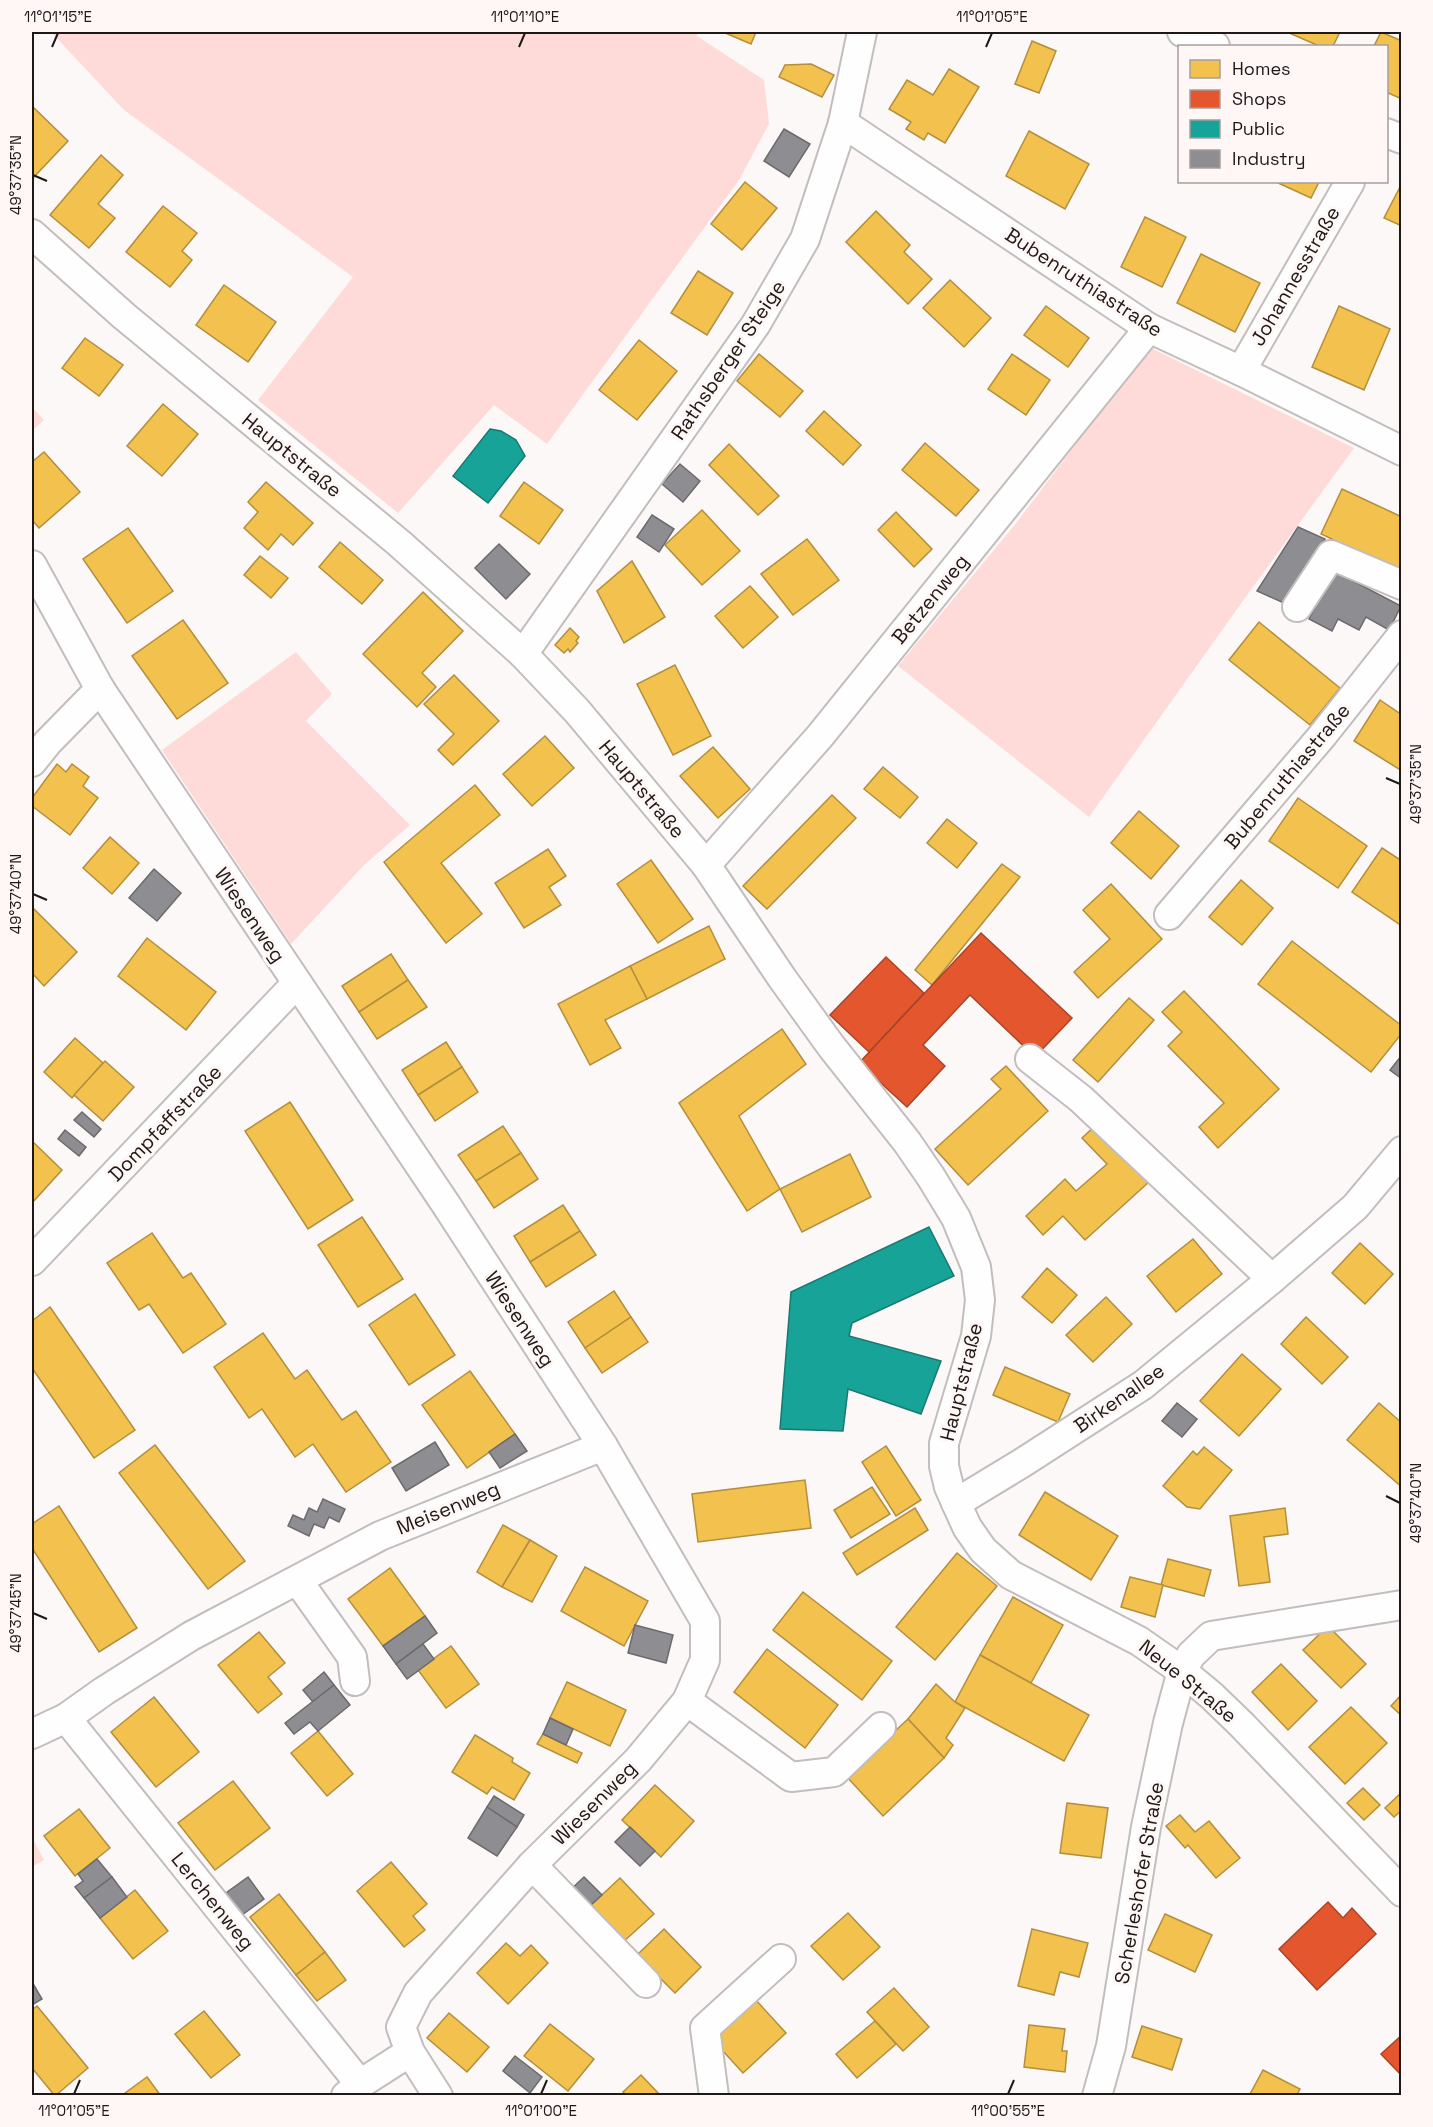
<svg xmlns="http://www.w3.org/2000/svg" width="1433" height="2127" font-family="'Space Grotesk',sans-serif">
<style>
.green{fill:#fedad8}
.homes{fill:#f2c14e;stroke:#b28e3e;stroke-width:1.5}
.shops{fill:#e4572e;stroke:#a94427;stroke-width:1.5}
.public{fill:#17a398;stroke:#197971;stroke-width:1.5}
.industry{fill:#8d8d92;stroke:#6c6a6d;stroke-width:1.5}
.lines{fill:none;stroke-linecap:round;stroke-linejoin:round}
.minor-casing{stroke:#c3bdbd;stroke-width:32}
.minor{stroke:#fffefe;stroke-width:28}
.ticks{fill:none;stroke:#1e1817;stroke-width:2}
.labels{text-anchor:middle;stroke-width:6;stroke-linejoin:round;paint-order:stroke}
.street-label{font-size:20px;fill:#1e1817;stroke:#fff7f6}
.neatline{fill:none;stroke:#1e1817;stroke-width:2}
.ticks-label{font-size:15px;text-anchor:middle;fill:#1e1817}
</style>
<rect width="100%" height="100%" fill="#fdf8f8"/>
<g class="green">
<polygon points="51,32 698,32 697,36 764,80 769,124 739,180 547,444 494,405 398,513 258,400 353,277 124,110"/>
<polygon points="1149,347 1354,448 1250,591 1089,817 898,666 1017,522"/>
<polygon points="32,407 44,420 32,431"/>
<polygon points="296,652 332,694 306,721 410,825 364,865 291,944 162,750"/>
<polygon points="32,1837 44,1860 32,1867"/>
</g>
<g class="homes">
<polygon points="723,32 756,32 751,44"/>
<polygon points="1287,32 1340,32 1333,46 1319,46"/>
<polygon points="1381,32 1402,41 1402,99 1386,92 1386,46 1374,46"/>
<polygon points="1032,41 1056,51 1039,93 1015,84"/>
<polygon points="811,64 834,75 822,97 779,77 785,65"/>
<polygon points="949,69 979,87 945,143 928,133 924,140 906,129 911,122 889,109 907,80 933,95"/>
<polygon points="32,106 68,141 32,179"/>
<polygon points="1029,131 1089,164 1065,209 1006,176"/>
<polygon points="101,155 123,175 98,204 115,218 89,248 50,215"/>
<polygon points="745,182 777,208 742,250 711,224"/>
<polygon points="1276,182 1319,182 1311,198"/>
<polygon points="1402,183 1402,226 1384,218"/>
<polygon points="163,206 197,233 182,251 192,260 170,287 126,252"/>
<polygon points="876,211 910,245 904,252 932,279 908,304 846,242"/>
<polygon points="1145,217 1186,237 1162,287 1121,267"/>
<polygon points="1201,254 1260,283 1235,332 1177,303"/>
<polygon points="698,271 733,293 707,335 671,313"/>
<polygon points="950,280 991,318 964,347 923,308"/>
<polygon points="224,285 276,322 248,362 196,325"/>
<polygon points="1046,306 1089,338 1068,367 1024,335"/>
<polygon points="1339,306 1390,329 1364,390 1312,367"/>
<polygon points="85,338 123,365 99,396 62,368"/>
<polygon points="639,340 677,371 637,420 599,390"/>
<polygon points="759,354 803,391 780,417 737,381"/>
<polygon points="1012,354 1050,380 1026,415 988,389"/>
<polygon points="163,404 198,434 162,476 127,446"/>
<polygon points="824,411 861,445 843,465 806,431"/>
<polygon points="925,443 979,490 956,516 902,470"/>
<polygon points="729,444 779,496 758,515 709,465"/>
<polygon points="44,452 80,492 39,528 32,520 32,462"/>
<polygon points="266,482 313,523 293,545 281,534 268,550 244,528 258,512 248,502"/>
<polygon points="524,482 563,510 539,544 500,516"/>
<polygon points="1342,489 1402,517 1402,572 1321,534"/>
<polygon points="702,510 740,551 702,585 665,545"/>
<polygon points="896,512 932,549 914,567 878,530"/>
<polygon points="128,528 173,591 127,623 83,559"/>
<polygon points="807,539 839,580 793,615 761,574"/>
<polygon points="340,542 383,580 362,604 319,567"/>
<polygon points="260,556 288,578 271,598 244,575"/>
<polygon points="632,561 665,617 624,643 597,591"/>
<polygon points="750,586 778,617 743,648 715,616"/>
<polygon points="423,592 463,631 422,673 436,687 417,707 363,654"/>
<polygon points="183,620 228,683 177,719 132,656"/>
<polygon points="1259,622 1340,688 1310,725 1229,660"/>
<polygon points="570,628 579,637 576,641 578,643 570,652 568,649 564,653 555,645"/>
<polygon points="675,665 711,736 673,755 637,684"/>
<polygon points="454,675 499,721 453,765 438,750 454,734 424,704"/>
<polygon points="1380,700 1402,715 1402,771 1354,741"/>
<polygon points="545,736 574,768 532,806 503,774"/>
<polygon points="713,747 750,789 718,818 680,776"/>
<polygon points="57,764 66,772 72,764 89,777 83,786 98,798 70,835 32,806 32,798"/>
<polygon points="883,767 918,797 900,818 864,789"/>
<polygon points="475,785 500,815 441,863 482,914 446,943 384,862"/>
<polygon points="832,795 856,818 767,909 743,886"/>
<polygon points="1298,798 1367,846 1338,888 1269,841"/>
<polygon points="1139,811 1179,846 1151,879 1111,843"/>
<polygon points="947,819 977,843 957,868 927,843"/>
<polygon points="110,837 139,863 112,894 83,868"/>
<polygon points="1382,848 1402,861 1402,926 1352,892"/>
<polygon points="548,849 566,876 549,887 561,905 524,928 495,883"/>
<polygon points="651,860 693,919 658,943 617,884"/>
<polygon points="1002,864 1020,877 932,985 915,970"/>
<polygon points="1241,880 1273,908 1242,945 1209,917"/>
<polygon points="1111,884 1162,939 1098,998 1074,972 1110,939 1083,910"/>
<polygon points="32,907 77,952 44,986 32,973"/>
<polygon points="709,926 725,959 647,999 630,966"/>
<polygon points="147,938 216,992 186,1030 118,976"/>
<polygon points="1292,941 1402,1026 1402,1033 1371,1072 1258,984"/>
<polygon points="391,954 408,980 359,1012 342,986"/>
<polygon points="630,966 647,999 605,1020 621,1048 590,1065 558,1004"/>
<polygon points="408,980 427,1007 377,1039 359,1012"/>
<polygon points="1184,991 1279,1089 1218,1148 1199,1127 1224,1103 1168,1046 1182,1032 1162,1012"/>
<polygon points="1129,998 1154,1020 1098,1082 1073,1060"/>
<polygon points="782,1029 806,1064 739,1116 780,1189 747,1211 679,1103"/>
<polygon points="75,1038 103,1063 72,1098 44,1072"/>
<polygon points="446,1042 462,1067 418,1095 402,1070"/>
<polygon points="105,1061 134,1087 103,1121 74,1095"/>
<polygon points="1006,1066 1048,1111 968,1185 935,1149 1001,1089 991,1079"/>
<polygon points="462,1067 478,1092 435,1121 418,1095"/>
<polygon points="290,1102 353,1200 308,1229 245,1131"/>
<polygon points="1098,1123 1150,1181 1085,1240 1063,1216 1043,1235 1026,1216 1065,1179 1076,1191 1107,1164 1082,1138"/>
<polygon points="503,1126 521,1153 476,1181 458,1155"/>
<polygon points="32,1141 62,1170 32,1203"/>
<polygon points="521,1153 538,1179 494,1208 476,1181"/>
<polygon points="850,1154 871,1197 802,1232 780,1189"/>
<polygon points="563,1205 580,1231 530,1262 514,1236"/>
<polygon points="362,1217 403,1279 358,1307 318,1245"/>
<polygon points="580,1231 596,1255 546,1287 530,1262"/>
<polygon points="152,1233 183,1278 191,1273 226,1324 183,1353 149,1304 139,1310 107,1263"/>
<polygon points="1193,1239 1222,1274 1176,1312 1147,1276"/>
<polygon points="1360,1243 1393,1274 1365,1304 1332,1273"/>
<polygon points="1047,1268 1077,1295 1052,1323 1022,1297"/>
<polygon points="614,1291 631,1317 585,1348 568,1322"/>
<polygon points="415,1294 455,1355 409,1385 369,1325"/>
<polygon points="1106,1297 1132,1324 1093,1362 1066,1335"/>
<polygon points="50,1307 135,1430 94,1458 32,1368 32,1321"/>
<polygon points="631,1317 648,1342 602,1373 585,1348"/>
<polygon points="1306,1317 1348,1357 1322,1384 1281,1344"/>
<polygon points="263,1333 295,1379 307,1370 342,1420 356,1411 391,1462 346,1492 313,1444 295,1457 262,1409 249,1418 214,1367"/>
<polygon points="1242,1354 1281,1389 1239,1436 1200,1401"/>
<polygon points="1005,1367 1070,1394 1058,1422 993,1395"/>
<polygon points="470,1371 515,1434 467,1468 422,1405"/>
<polygon points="1379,1403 1402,1423 1402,1487 1347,1440"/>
<polygon points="155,1445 245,1561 208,1589 119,1473"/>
<polygon points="886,1446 921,1500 896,1516 862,1462"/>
<polygon points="1204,1447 1232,1470 1200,1509 1187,1507 1163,1486 1193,1451 1197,1455"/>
<polygon points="805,1480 811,1528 698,1542 692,1494"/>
<polygon points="872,1487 890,1514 851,1538 834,1510"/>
<polygon points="1045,1492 1118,1536 1091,1580 1019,1535"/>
<polygon points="59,1506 137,1628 99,1652 32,1548 32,1524"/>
<polygon points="915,1508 928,1530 857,1575 843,1553"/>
<polygon points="1285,1508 1288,1534 1264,1537 1270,1582 1239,1586 1230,1516"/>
<polygon points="503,1525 530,1540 502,1587 477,1572"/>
<polygon points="530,1540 557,1556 532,1602 502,1587"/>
<polygon points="957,1553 997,1586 935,1660 896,1627"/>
<polygon points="1168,1559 1211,1570 1204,1596 1161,1585"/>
<polygon points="585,1567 648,1601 624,1646 561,1611"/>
<polygon points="390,1568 425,1616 383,1646 348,1599"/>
<polygon points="1130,1577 1163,1585 1155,1617 1121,1607"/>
<polygon points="803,1592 892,1661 862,1700 773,1630"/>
<polygon points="1013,1597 1063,1625 1031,1683 980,1655"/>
<polygon points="1328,1626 1366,1664 1341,1688 1303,1650"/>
<polygon points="259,1632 285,1663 268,1677 282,1694 258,1713 218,1665"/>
<polygon points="451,1646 479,1684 446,1708 418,1670"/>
<polygon points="767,1649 838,1705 805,1748 734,1692"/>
<polygon points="980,1655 1089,1715 1064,1761 955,1702"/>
<polygon points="1281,1664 1317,1701 1288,1730 1252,1692"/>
<polygon points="567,1682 626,1710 610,1746 550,1718"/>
<polygon points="936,1684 955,1702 965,1708 946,1738 953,1745 944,1758 908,1719"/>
<polygon points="1402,1694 1402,1716 1391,1706"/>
<polygon points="154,1697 199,1752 156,1787 111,1732"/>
<polygon points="1351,1707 1387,1743 1345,1784 1309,1747"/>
<polygon points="908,1719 944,1758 883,1816 846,1776"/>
<polygon points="318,1731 353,1774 327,1796 291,1753"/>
<polygon points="543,1734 582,1753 577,1763 537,1744"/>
<polygon points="475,1735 513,1758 512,1762 530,1773 514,1800 492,1787 487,1794 452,1772"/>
<polygon points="233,1781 270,1828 215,1870 178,1823"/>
<polygon points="655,1785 694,1821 661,1857 622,1820"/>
<polygon points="1363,1788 1380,1805 1364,1820 1347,1803"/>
<polygon points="1402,1792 1402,1810 1394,1817 1385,1808"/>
<polygon points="1067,1803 1108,1808 1101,1858 1060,1853"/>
<polygon points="79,1809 110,1848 75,1876 44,1836"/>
<polygon points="1180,1815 1195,1832 1209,1821 1240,1858 1216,1878 1188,1845 1185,1848 1166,1826"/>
<polygon points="391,1862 427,1904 413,1916 425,1930 404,1947 357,1891"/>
<polygon points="620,1878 654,1914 622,1943 589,1907"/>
<polygon points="135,1890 168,1931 133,1959 100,1918"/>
<polygon points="279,1894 325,1952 296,1975 250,1917"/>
<polygon points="848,1913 880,1947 843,1980 811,1946"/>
<polygon points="1165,1914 1212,1935 1195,1972 1148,1950"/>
<polygon points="664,1929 701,1967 675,1993 637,1955"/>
<polygon points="1032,1929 1088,1943 1079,1977 1060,1972 1054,1995 1018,1986"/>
<polygon points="506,1943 520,1956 531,1945 548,1963 508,2004 477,1973"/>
<polygon points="325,1952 346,1980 317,2001 296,1975"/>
<polygon points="894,1988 929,2027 903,2051 867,2012"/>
<polygon points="754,1998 786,2033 743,2073 711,2038"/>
<polygon points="37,2006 88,2068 55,2096 32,2068 32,2010"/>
<polygon points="204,2011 240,2055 211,2078 175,2034"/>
<polygon points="449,2013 489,2047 467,2072 427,2038"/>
<polygon points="875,2021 896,2044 857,2078 836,2054"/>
<polygon points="550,2024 594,2059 568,2091 524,2056"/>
<polygon points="1029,2025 1065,2029 1062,2051 1067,2051 1065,2072 1024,2067"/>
<polygon points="1142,2026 1182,2039 1172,2070 1132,2057"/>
<polygon points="1263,2070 1300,2089 1296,2096 1249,2096"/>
<polygon points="641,2075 661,2096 627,2096 623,2092"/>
<polygon points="147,2077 161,2096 121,2096"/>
</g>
<g class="shops">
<polygon points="981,933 1072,1018 1035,1057 970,995 923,1045 945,1066 907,1107 859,1063"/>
<polygon points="886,957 924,993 869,1052 830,1015"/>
<polygon points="1328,1902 1343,1918 1352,1908 1376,1934 1317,1990 1279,1949"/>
<polygon points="1402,2035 1402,2076 1381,2054"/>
</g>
<g class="public">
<polygon points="490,429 501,431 516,440 525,456 488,503 453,476"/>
<polygon points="929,1227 954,1276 852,1323 849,1336 941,1361 921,1414 848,1389 843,1431 780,1429 791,1292"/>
</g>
<g class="industry">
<polygon points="784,129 810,144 789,177 764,161"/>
<polygon points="680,464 700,481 683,502 662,484"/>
<polygon points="652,515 674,529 659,552 637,537"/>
<polygon points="1298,527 1325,539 1284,603 1257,591"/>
<polygon points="499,544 530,574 506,599 475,568"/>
<polygon points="1334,571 1401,606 1389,630 1366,617 1359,630 1338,619 1332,631 1309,619"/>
<polygon points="154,869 181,893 157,921 129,898"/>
<polygon points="1402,1055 1402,1079 1390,1070"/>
<polygon points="82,1112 101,1129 94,1137 74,1120"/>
<polygon points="65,1130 86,1147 79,1156 58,1139"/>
<polygon points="1177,1403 1197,1419 1182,1437 1162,1421"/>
<polygon points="515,1434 527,1451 500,1468 489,1452"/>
<polygon points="435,1442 449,1465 406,1491 392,1468"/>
<polygon points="323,1499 345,1509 339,1522 329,1517 324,1528 314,1524 309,1536 288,1526 293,1515 304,1520 309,1508 317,1512"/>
<polygon points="425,1616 437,1633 396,1664 383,1646"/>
<polygon points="635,1625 673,1635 666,1663 628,1653"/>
<polygon points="423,1644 434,1659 407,1679 396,1664"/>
<polygon points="324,1672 334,1685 313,1702 303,1690"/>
<polygon points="334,1685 350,1705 318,1731 310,1722 294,1734 285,1723"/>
<polygon points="550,1718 573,1729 566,1745 543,1734"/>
<polygon points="494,1796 524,1815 517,1827 487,1807"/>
<polygon points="487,1807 517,1827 497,1856 468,1838"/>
<polygon points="630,1827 655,1851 640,1866 615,1842"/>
<polygon points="97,1859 112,1877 84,1898 75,1887 83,1881 78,1874"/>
<polygon points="112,1877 127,1897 100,1918 84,1898"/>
<polygon points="248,1877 264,1899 242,1915 226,1893"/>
<polygon points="584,1877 602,1895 583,1912 566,1894"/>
<polygon points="32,1982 42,1999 32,2005"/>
<polygon points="515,2056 542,2077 530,2093 503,2071"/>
</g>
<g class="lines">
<defs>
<g id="minor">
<polyline points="1182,32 1215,46"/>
<polyline points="843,123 1149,328 1241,371 1402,451"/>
<polyline points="1386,133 1402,139"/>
<polyline points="32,234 124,316 399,543 523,654 577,711 706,865 782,978 831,1046 907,1142 931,1177 956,1218 976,1267 980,1300 976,1336 944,1443 944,1466 949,1487 967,1527 983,1550 1011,1575 1139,1641 1182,1671 1212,1696 1242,1725 1402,1892"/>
<polyline points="1241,371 1350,182"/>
<polyline points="32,565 100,689 445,1203 603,1446 705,1621 705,1660 687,1701 638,1760 532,1865 418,1993 401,2027 410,2052 438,2096"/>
<polyline points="1297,607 1331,555 1402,585"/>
<polyline points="523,654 756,324 805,239 843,123 862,32"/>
<polyline points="32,762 48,742 100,689"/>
<polyline points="706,865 820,736 1149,328"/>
<polyline points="1169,915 1322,736 1402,635"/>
<polyline points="1030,1059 1081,1099 1272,1279"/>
<polyline points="32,1261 297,983"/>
<polyline points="956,1503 1022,1463 1143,1385 1272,1279 1355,1207 1402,1151"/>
<polyline points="298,1581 352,1657 355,1681"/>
<polyline points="687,1701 791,1777 834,1772 881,1727"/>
<polyline points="66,1718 360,2084"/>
<polyline points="32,1734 66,1718 104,1691 191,1636 380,1536 603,1446"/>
<polyline points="532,1865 646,1983"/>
<polyline points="346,2096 360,2084 410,2052"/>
<polyline points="714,2096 705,2028 781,1959"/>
<polyline points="1097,2096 1111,2046 1146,1827 1168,1723 1182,1671 1191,1655 1211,1636 1402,1605"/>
</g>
</defs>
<use href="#minor" class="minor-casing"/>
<use href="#minor" class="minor"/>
</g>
<path class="ticks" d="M52,47L58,33M519,47L525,33M986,47L992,33M33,175L47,181M1386,778L1400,784M33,894L47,900M1386,1496L1400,1503M33,1613L47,1619M74,2094L80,2080M541,2094L547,2080M1008,2094L1014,2080"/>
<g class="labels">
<g class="street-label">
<text transform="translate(1295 276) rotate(-60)" y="7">Johannesstraße</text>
<text transform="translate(1084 282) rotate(33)" y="7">Bubenruthiastraße</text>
<text transform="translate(728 360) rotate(-56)" y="7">Rathsberger Steige</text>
<text transform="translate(292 455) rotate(39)" y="7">Hauptstraße</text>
<text transform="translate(930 599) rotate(-51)" y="7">Betzenweg</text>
<text transform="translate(1287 776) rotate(-50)" y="7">Bubenruthiastraße</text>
<text transform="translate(642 789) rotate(50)" y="7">Hauptstraße</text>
<text transform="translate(250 915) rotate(56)" y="7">Wiesenweg</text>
<text transform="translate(165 1123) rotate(-46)" y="7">Dompfaffstraße</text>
<text transform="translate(520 1319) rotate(57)" y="7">Wiesenweg</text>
<text transform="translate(961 1382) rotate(-76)" y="7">Hauptstraße</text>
<text transform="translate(1119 1398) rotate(-35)" y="7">Birkenallee</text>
<text transform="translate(448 1508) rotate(-22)" y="7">Meisenweg</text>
<text transform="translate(1188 1681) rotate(39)" y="7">Neue Straße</text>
<text transform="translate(594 1803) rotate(-45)" y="7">Wiesenweg</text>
<text transform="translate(1139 1883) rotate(-80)" y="7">Scherleshofer Straße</text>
<text transform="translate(213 1901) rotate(51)" y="7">Lerchenweg</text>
</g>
</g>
<rect width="1433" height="2127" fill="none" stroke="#fff7f6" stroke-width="66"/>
<rect x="1178" y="45" width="210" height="138" fill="#fff7f6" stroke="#a59e9d" stroke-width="1.5"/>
<rect x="1190" y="60" width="30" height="18" fill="#f2c14e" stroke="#a59e9d" stroke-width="1.5"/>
<text x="1232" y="75" font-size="18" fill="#1e1817">Homes</text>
<rect x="1190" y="90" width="30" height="18" fill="#e4572e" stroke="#a59e9d" stroke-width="1.5"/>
<text x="1232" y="105" font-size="18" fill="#1e1817">Shops</text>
<rect x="1190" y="120" width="30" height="18" fill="#17a398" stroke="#a59e9d" stroke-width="1.5"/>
<text x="1232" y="135" font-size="18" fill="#1e1817">Public</text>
<rect x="1190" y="150" width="30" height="18" fill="#8d8d92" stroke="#a59e9d" stroke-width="1.5"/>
<text x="1232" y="165" font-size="18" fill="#1e1817">Industry</text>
<rect x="33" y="33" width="1367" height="2061" class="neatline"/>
<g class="ticks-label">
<text x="58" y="22">11°01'15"E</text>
<text x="525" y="22">11°01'10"E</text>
<text x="992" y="22">11°01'05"E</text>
<text transform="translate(16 175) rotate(-90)" y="5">49°37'35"N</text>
<text transform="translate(1416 784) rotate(-90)" y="5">49°37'35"N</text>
<text transform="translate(16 894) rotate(-90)" y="5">49°37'40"N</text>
<text transform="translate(1416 1503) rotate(-90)" y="5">49°37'40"N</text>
<text transform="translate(16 1613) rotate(-90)" y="5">49°37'45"N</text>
<text x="74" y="2116">11°01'05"E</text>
<text x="541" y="2116">11°01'00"E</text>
<text x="1008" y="2116">11°00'55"E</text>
</g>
</svg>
